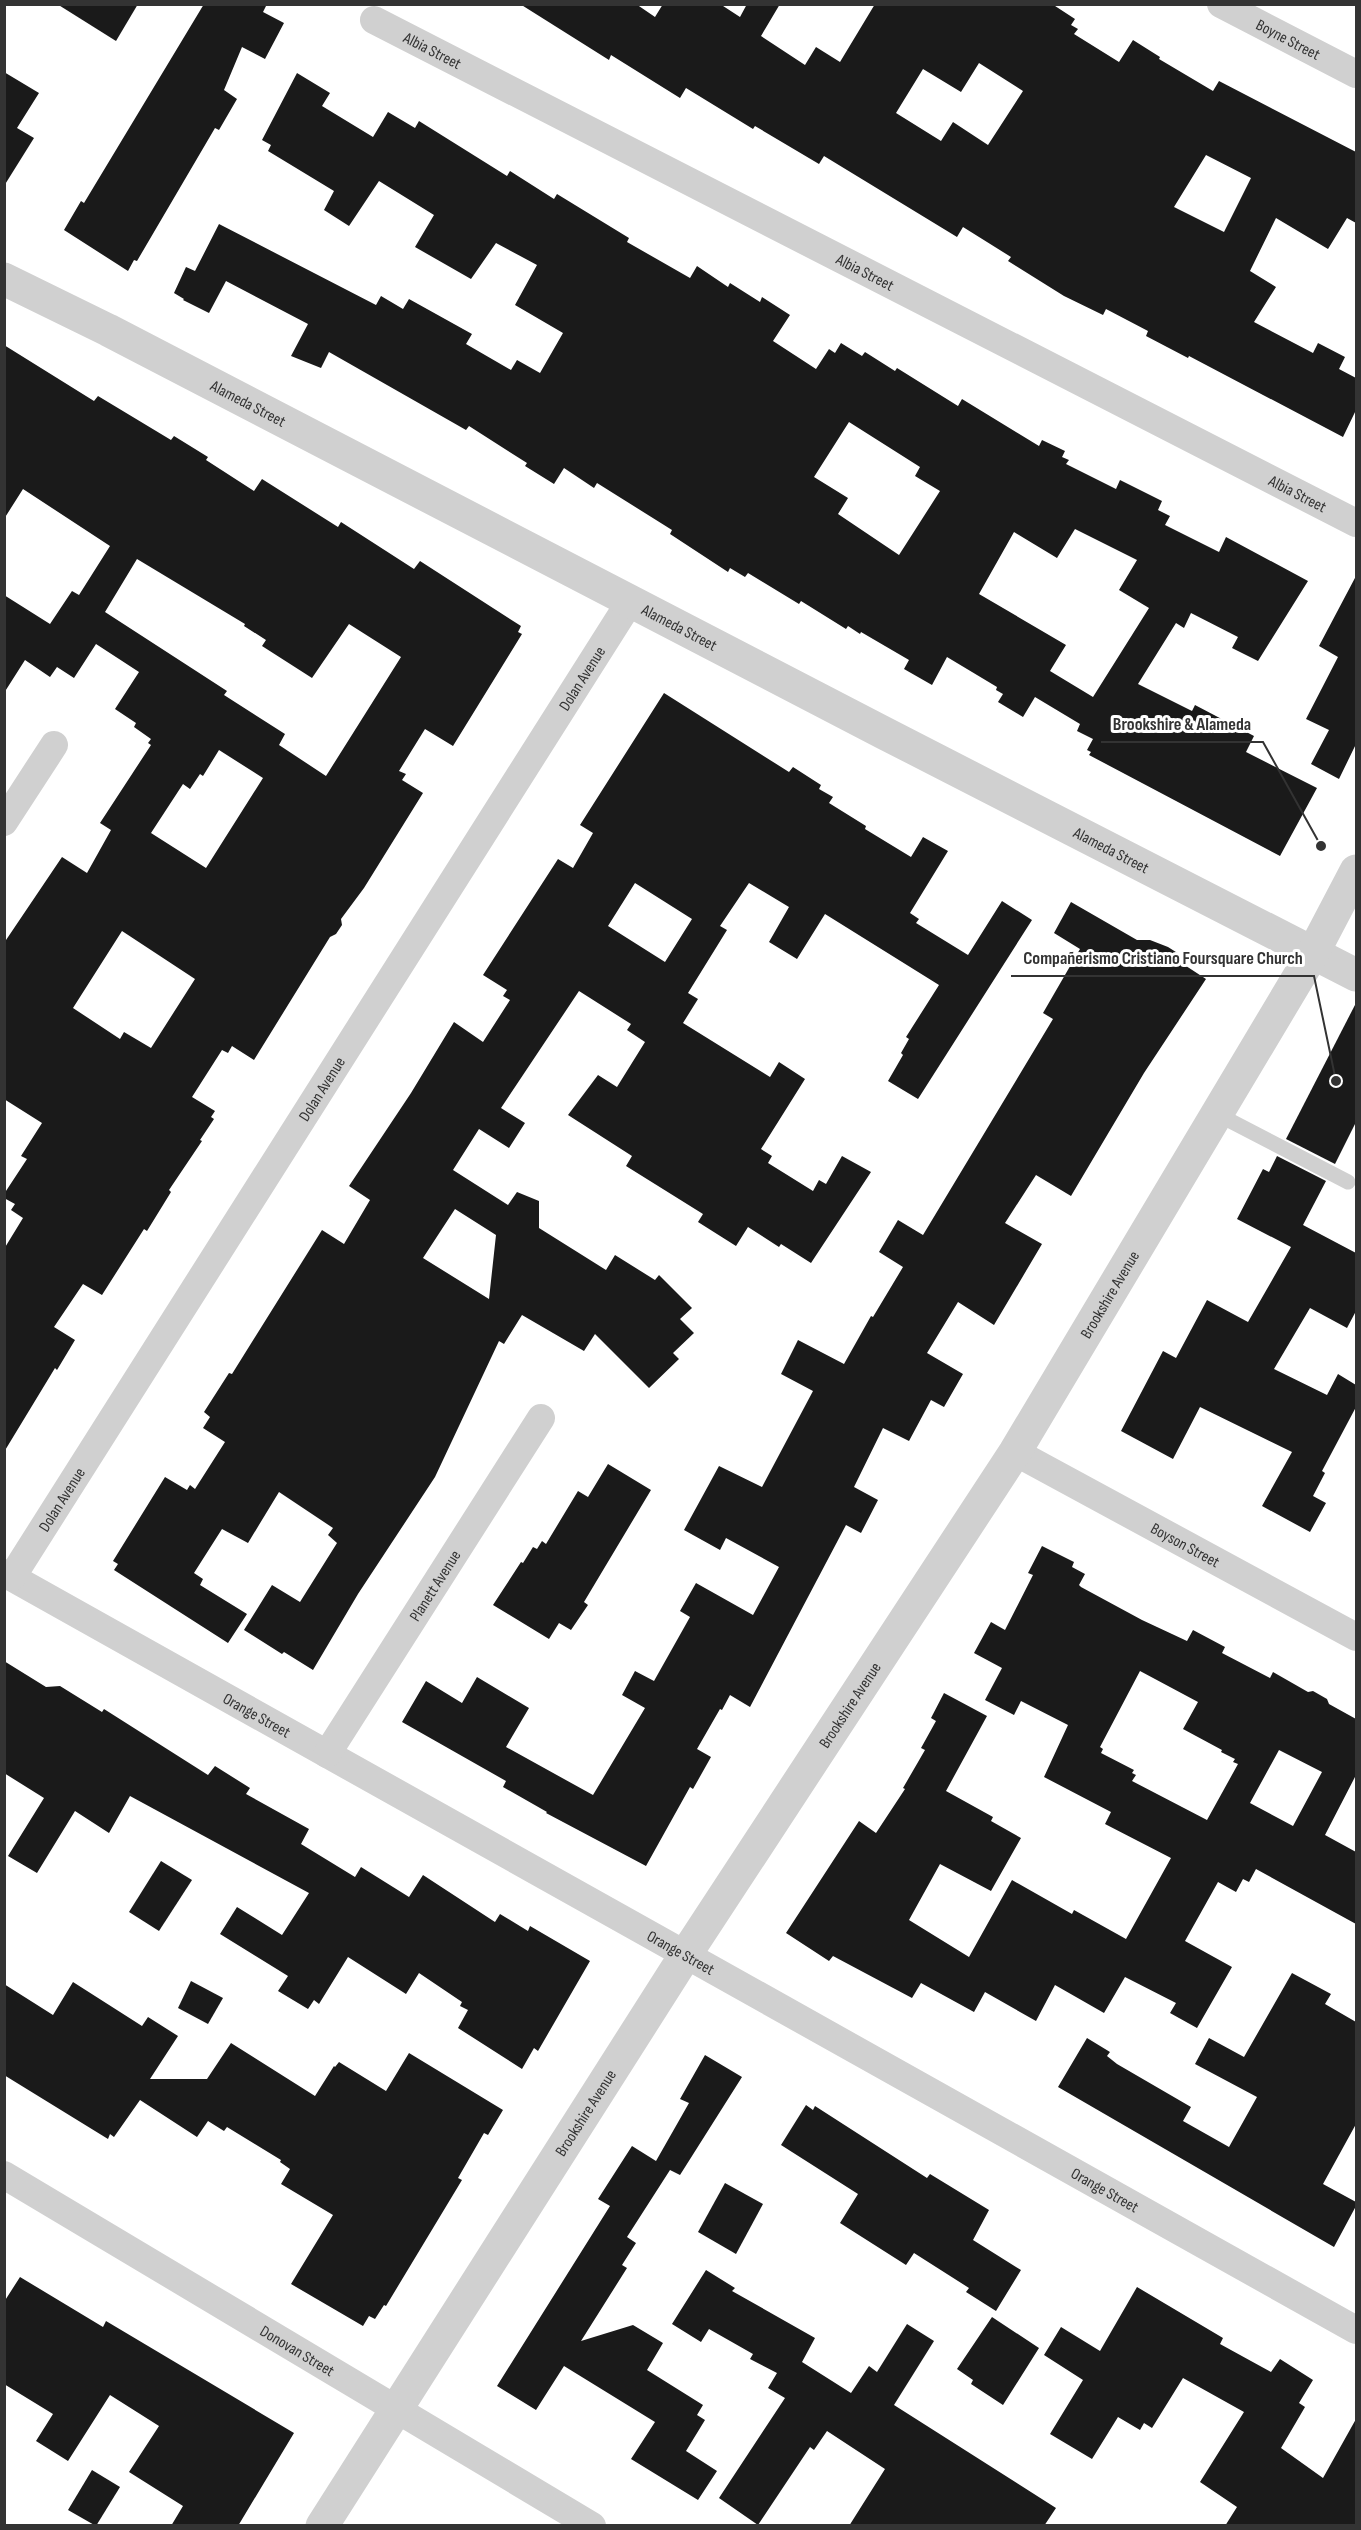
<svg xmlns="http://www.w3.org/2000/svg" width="1361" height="2530" font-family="'Sofia Sans Condensed',sans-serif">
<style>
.building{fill:#1a1a1a;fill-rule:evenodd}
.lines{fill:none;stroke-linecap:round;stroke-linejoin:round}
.service{stroke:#d0d0d0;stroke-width:15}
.minor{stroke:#d0d0d0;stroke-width:28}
.tertiary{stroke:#d0d0d0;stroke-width:33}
.labels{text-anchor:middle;stroke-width:6;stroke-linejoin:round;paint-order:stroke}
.street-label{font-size:16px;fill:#333;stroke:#fff}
.leader{fill:none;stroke:#333;stroke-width:2}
.callout-dot{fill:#333;stroke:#fff;stroke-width:2}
.callout-label{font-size:18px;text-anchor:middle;font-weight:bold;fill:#333;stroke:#fff;stroke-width:6;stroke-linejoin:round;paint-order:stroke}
</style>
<rect width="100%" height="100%" fill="#fff"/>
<g class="building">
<polygon points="57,4 138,4 116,41"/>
<polygon points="204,4 267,4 263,12 284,23 265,59 242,47 224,90 237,99 219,130 215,128 137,261 134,260 128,271 64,230 81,201 84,203"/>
<path d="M520,4H636L655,17L663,4H720L740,17L747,4H780L761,36L805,65L816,47L840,62L875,4H1052L1075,19L1071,25L1078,29L1074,34L1119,62L1133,40L1160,57L1159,59L1213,91L1219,81L1356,152V223L1347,218L1328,249L1276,218L1250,271L1276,287L1254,322L1313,353L1318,343L1345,357L1339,369L1356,378V410L1343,437L1189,356L1188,358L1146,336L1148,331L1106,309L1103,315L1064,296L1008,261L1011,257L963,227L957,237L824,156L819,164L755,126L753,129L686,88L680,98L611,55L609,60ZM979,63L1023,91L988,145L953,122L941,141L896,113L923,69L961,92ZM1206,155L1251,178L1224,232L1174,207Z"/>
<polygon points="4,72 39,93 17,128 34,138 4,186"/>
<path d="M297,73L330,93L322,106L373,137L388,112L415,128L419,121L507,176L510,171L554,199L557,194L629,238L627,242L690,278L697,266L728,287L730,283L760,302L762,297L790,315L773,341L816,369L829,349L835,353L841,343L862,356L865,352L895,371L897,368L958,406L962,399L1039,446L1042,440L1065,451L1062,457L1069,460L1066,464L1116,489L1120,480L1162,501L1158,510L1170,516L1165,525L1219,552L1226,537L1308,581L1258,661L1232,648L1238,637L1191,613L1184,628L1176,623L1138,684L1192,711L1195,705L1254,736L1246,752L1317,788L1280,856L1089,755L1091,752L1087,750L1093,739L1077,731L1080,724L1035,697L1023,717L998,702L1003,694L996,690L997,687L947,657L932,685L904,669L909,660L861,632L860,634L848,626L846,629L801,601L799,604L748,573L745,577L730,568L728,572L670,534L672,530L597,483L594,488L564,468L554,484L525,466L527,463L469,426L466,430L329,352L321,368L291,356L308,324L226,281L209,313L183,300L184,299L174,293L186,267L195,271L219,224L376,305L381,296L403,309L409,299L472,334L466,344L511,370L517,360L540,373L563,333L515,305L537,265L496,243L471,279L415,247L434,215L379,181L349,226L324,210L334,191L268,151L271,145L262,140ZM849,422L920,467L915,476L940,491L899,555L838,514L848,498L814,477ZM1075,529L1137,560L1119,590L1149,608L1093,697L1050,671L1066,645L979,594L1014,532L1057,558Z"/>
<path d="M4,345L94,401L98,396L171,440L174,436L208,457L206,460L254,491L262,479L338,527L341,522L414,569L420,561L521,626L518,632L522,634L453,746L425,729L399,771L406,774L402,780L423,793L364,888L341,919L342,925L336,934L330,937L254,1060L232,1046L228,1053L222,1050L192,1097L215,1111L211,1117L214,1119L200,1140L202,1141L169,1190L171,1192L147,1231L144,1229L102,1295L83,1284L54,1327L75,1340L57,1370L55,1368L4,1452V1249L23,1218L11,1210L15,1204L4,1198V1194L27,1159L21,1156L42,1123L4,1099V943L62,857L87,873L111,830L100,823L151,745L148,743L151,739L134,727L136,723L115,709L139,672L96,644L74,678L57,667L50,677L25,660L4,693V595L50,624L72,591L79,595L110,546L23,489L4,519ZM137,559L245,624L244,626L266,640L262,646L312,678L349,624L401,657L326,776L279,745L285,734L224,695L227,691L105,612ZM219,750L263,778L206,868L151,833L183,784L190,789L200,774L203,776ZM122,931L195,979L151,1048L124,1032L120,1039L73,1008Z"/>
<polygon points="1356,576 1356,744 1339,779 1311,764 1329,730 1306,719 1338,657 1319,646"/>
<path d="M664,693L789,772L793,767L821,785L819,789L833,797L829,803L866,826L865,829L911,857L923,837L948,851L910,913L919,919L916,923L968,955L1002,901L1032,920L918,1099L888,1081L903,1055L901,1053L909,1039L906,1037L939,985L825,914L797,959L769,942L789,907L749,883L720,926L727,930L688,993L698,999L683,1023L770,1077L779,1062L805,1079L761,1149L772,1156L768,1163L813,1191L819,1180L826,1184L842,1156L871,1172L811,1263L781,1244L779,1247L748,1227L736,1246L698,1222L703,1214L626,1166L632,1156L568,1115L598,1075L617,1087L645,1042L627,1030L631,1024L579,991L501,1108L525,1123L509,1148L479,1129L453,1170L508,1205L517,1192L539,1201V1228L606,1270L615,1255L655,1280L659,1275L692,1308L680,1319L694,1333L673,1353L679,1359L649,1388L595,1334L584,1351L522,1315L504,1344L499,1341L435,1477L358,1594L313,1670L284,1652L282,1654L244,1630L272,1585L300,1602L337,1543L328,1535L333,1528L279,1492L248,1543L222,1529L194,1573L203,1579L200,1585L247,1614L228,1643L114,1570L118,1564L113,1561L165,1477L187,1490L190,1485L195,1489L225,1442L203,1428L210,1417L204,1412L229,1373L232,1374L322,1230L344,1244L370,1200L349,1186L411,1093L454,1022L483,1042L510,1000L503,996L507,990L483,975L558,859L573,868L593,833L580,825ZM635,883L692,919L665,962L608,926ZM455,1209L496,1235L489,1299L423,1258Z"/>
<polygon points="1071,902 1137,940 1150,940 1168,947 1187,959 1183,964 1206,979 1144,1073 1071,1196 1036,1175 1005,1223 1042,1244 994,1325 958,1302 927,1353 963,1374 944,1407 931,1400 909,1441 883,1428 854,1487 878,1500 861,1533 846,1525 750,1707 730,1695 722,1710 720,1709 697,1749 711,1757 693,1789 690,1787 646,1866 546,1813 547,1812 503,1787 506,1781 402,1722 426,1681 462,1703 477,1677 529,1708 506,1747 593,1795 645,1708 622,1695 635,1671 654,1681 690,1617 680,1611 696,1583 753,1615 779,1567 726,1538 720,1550 684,1530 719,1466 762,1487 813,1391 781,1374 798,1340 844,1364 871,1316 873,1317 903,1267 879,1252 898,1220 923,1235 1053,1019 1043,1013 1080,949 1054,933"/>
<polygon points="1356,1003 1356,1122 1335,1164 1286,1139"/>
<polygon points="1277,1156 1326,1181 1303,1225 1356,1253 1356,1311 1347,1328 1310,1308 1274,1369 1327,1395 1338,1374 1356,1385 1356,1407 1322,1471 1325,1473 1313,1496 1326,1503 1310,1532 1262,1506 1292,1452 1200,1407 1173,1459 1121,1431 1163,1351 1176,1358 1207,1300 1248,1322 1291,1247 1237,1219 1263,1169 1269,1172"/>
<polygon points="608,1464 651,1490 584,1602 588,1605 571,1630 559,1623 549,1639 493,1605 521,1562 523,1563 533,1547 537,1549 542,1541 546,1544 578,1491 588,1497"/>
<path d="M1042,1546L1074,1562L1072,1567L1085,1574L1079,1585L1081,1587L1142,1620L1187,1641L1193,1630L1225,1647L1222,1653L1270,1678L1273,1672L1308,1692L1313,1691L1327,1699L1329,1704L1356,1719V1775L1325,1835L1356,1852V1924L1256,1869L1249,1882L1243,1879L1236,1892L1218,1882L1185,1941L1232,1967L1197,2028L1170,2013L1176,2003L1125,1977L1104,2013L1055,1985L1036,2021L985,1992L974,2012L921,1983L912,1998L833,1956L829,1961L786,1933L859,1821L876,1833L905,1789L903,1788L925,1750L921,1748L936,1721L931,1718L944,1693L987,1716L946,1791L993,1817L991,1821L1021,1838L991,1891L940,1864L909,1920L969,1957L1012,1880L1072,1914L1074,1910L1126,1939L1171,1858L1105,1824L1111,1812L1044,1777L1068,1725L1021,1701L1014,1715L985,1700L1002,1668L974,1653L991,1622L1005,1630L1033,1575L1028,1573ZM1140,1671L1198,1702L1183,1729L1222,1750L1221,1752L1235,1759L1233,1762L1238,1764L1207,1820L1132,1781L1136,1775L1132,1773L1134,1770L1101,1753L1103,1749L1100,1747ZM1279,1750L1322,1772L1293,1826L1250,1803Z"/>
<polygon points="4,1661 46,1687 60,1686 102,1712 104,1709 208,1775 215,1766 250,1788 246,1794 309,1829 301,1844 355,1877 361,1867 409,1897 423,1875 495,1922 500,1914 528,1931 530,1926 590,1961 538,2051 534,2048 522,2069 458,2028 468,2010 460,2006 462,2002 419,1973 406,1994 348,1957 319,2004 314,2000 308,2009 278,1991 288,1976 220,1934 237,1907 282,1935 309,1893 130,1796 109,1833 75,1811 37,1873 8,1856 44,1798 4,1773"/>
<polygon points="161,1861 192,1880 159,1931 129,1912"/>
<polygon points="1292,1973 1331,1994 1325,2004 1356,2022 1356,2124 1323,2184 1356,2202 1356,2206 1334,2247 1058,2087 1087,2038 1110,2052 1107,2056 1117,2064 1191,2107 1183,2121 1229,2147 1257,2097 1195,2064 1209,2038 1244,2057"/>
<polygon points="191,1981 223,1998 208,2024 178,2008"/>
<polygon points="73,1982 142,2026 148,2017 178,2036 150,2079 207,2079 231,2043 315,2096 334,2066 335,2067 339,2062 386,2091 409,2053 503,2110 488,2135 484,2133 458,2178 462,2180 386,2306 384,2305 375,2319 369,2316 363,2326 291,2284 333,2215 281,2184 290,2169 280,2162 281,2160 227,2127 224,2131 208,2121 197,2137 140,2100 114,2137 110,2134 108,2139 4,2075 4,1984 53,2015"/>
<polygon points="705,2055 742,2077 680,2175 670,2170 627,2237 636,2243 622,2265 627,2268 581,2341 633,2325 663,2343 647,2370 703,2405 697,2415 705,2420 686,2451 717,2471 698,2500 631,2459 655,2422 564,2366 536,2410 497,2386 610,2206 598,2199 632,2146 656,2161 689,2103 680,2099"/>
<polygon points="806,2105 813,2110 815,2106 927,2178 930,2174 989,2210 973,2240 1021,2270 996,2311 966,2292 969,2288 914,2253 906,2265 840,2223 858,2194 781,2145"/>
<polygon points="725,2183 763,2204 736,2254 698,2232"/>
<polygon points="706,2270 735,2288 732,2291 815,2338 802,2362 851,2393 869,2366 877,2372 907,2324 934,2341 894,2405 1056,2508 1044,2526 849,2526 885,2469 827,2431 814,2450 810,2447 758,2525 719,2498 785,2398 768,2388 777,2373 750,2359 753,2354 709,2329 701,2342 672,2324"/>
<polygon points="20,2277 103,2327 106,2321 294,2433 238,2526 171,2526 183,2506 129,2472 159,2426 110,2395 68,2461 36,2441 53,2414 4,2384 4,2302"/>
<polygon points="1137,2287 1223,2338 1220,2344 1271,2372 1280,2359 1313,2380 1299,2403 1305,2407 1281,2448 1323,2478 1356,2419 1356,2526 1225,2526 1237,2507 1200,2482 1244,2412 1183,2378 1152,2428 1144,2423 1140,2430 1118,2417 1092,2459 1050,2434 1083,2380 1044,2355 1061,2327 1100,2351"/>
<polygon points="992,2317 1039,2348 1003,2405 971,2384 973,2380 957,2369"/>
<polygon points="92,2470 120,2487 96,2526 68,2510"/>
</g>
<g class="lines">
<polyline class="service" points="1217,1114 1348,1182"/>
<g class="minor">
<path id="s1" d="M1221,4L1356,74"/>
<path id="s2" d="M374,20L1356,523"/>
<polyline points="4,822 54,745"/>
<path id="s3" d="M1015,1452L1356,1637"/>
<path id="s4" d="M4,1573L1356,2330"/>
<path id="s5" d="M12,1577L631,600"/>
<path id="s6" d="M327,1754L541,1418"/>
<path id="s7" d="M4,2175L592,2526"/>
</g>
<g class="tertiary">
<path id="s8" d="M4,279L108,330L884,733L1356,975"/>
<path id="s9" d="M322,2526L686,1954L1015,1452L1313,953L1356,871"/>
</g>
</g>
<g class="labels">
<g class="street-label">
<text dy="6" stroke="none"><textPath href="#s1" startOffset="76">Boyne Street</textPath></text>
<text dy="6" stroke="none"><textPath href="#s2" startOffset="66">Albia Street</textPath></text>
<text dy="6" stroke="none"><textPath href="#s2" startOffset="552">Albia Street</textPath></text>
<text dy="6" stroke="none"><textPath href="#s8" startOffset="274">Alameda Street</textPath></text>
<text dy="6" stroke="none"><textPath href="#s2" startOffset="1038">Albia Street</textPath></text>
<text dy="6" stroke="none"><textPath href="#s8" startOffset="760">Alameda Street</textPath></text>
<text dy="6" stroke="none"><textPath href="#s5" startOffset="1064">Dolan Avenue</textPath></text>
<text dy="6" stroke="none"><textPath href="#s8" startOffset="1246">Alameda Street</textPath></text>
<text dy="6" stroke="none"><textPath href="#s5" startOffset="578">Dolan Avenue</textPath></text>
<text dy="6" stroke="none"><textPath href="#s9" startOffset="1462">Brookshire Avenue</textPath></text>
<text dy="6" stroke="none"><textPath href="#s5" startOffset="92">Dolan Avenue</textPath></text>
<text dy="6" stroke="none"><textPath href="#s3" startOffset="194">Boyson Street</textPath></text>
<text dy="6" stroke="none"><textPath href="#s6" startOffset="200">Planett Avenue</textPath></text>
<text dy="6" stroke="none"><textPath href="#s9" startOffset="976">Brookshire Avenue</textPath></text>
<text dy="6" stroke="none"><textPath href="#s4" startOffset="290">Orange Street</textPath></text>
<text dy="6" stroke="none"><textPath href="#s4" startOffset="776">Orange Street</textPath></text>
<text dy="6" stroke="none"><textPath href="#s9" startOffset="490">Brookshire Avenue</textPath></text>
<text dy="6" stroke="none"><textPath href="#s4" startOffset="1262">Orange Street</textPath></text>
<text dy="6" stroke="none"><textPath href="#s7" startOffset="342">Donovan Street</textPath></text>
</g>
</g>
<path class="leader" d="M1321 846L1263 742H1101M1336 1081L1314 976H1011"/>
<g class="callout-dot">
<circle cx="1321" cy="846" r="6"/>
<circle cx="1336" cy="1081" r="6"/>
</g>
<g class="callout-label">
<text x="1182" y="730">Brookshire &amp; Alameda</text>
<text x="1163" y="964">Compañerismo Cristiano Foursquare Church</text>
</g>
<rect width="1361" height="2530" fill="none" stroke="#333333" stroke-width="12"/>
</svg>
